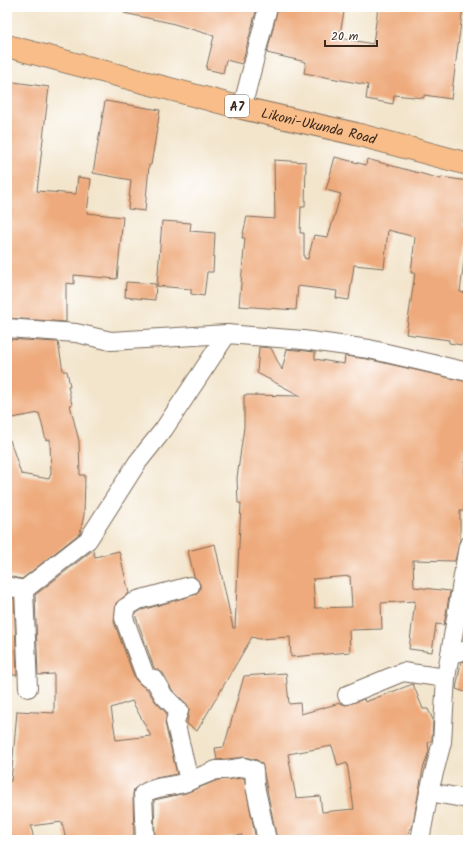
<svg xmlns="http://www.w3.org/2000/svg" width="475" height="847" font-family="Kalam,sans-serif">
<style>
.building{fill:#eeaa7b;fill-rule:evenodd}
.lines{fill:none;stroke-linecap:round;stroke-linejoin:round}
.street-casing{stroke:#7b6b5b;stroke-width:20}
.highway-casing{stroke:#7b6b5b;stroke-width:24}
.street{stroke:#fff;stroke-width:18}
.highway{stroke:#f8bd89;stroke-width:22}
.labels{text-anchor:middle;stroke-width:4;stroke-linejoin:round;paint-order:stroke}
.shield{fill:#fff;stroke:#766a62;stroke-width:1}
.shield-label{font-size:13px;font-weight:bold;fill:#3b2a1e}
.street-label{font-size:14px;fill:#3b2a1e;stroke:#fff}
</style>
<rect width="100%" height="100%" fill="#fff"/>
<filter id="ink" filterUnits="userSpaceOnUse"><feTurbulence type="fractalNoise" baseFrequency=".025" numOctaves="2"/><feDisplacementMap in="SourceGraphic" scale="8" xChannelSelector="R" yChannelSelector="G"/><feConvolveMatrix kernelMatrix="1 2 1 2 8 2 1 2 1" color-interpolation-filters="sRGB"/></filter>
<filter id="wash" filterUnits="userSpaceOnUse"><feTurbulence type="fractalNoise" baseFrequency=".012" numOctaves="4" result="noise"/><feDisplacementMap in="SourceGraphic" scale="16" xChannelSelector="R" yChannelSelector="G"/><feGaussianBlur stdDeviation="0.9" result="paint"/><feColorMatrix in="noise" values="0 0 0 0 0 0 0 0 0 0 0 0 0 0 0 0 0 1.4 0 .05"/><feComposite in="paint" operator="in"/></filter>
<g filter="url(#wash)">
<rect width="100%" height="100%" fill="#f3e5cc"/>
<g id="blocks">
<g class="building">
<polygon points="125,7 257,7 242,64 226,60 223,73 206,69 214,36 171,23 124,13"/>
<polygon points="278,7 302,7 316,10 316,7 318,7 344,12 339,38 373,44 378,7 463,7 451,99 424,95 424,98 394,95 393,104 366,99 368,85 304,73 306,62 267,53"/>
<polygon points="7,81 49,87 37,191 76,194 78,177 91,179 87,213 123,217 117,279 74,275 74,284 66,283 66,322 7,318"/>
<polygon points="105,101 160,110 151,165 149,165 145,211 128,209 131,180 93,173"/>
<polygon points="335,157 366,165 367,159 441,179 441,177 468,181 463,226 468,227 468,245 466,244 460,292 468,293 468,346 449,343 449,340 406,334 415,273 411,273 415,237 388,230 384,268 354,265 349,300 336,298 337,291 298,286 296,310 239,306 245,238 242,238 247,217 275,219 274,160 306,162 305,207 301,207 300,233 304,233 304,258 308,259 314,235 328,237 341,194 326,190"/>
<polygon points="162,221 191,223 190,231 215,233 213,272 207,272 204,296 191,294 191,289 157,286"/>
<polygon points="126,282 156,284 155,300 125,297"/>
<polygon points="7,339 58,342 63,371 67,371 70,386 68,386 72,405 70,405 79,441 80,475 85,475 84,515 80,533 22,579 7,576 7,440 10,440 21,474 49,479 51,473 50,439 46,440 39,413 7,419 7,381 10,381 7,364"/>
<path d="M259,347L271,348L282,370L287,349L315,352V359L344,364L345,356L367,359L468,382V449L465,448L464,511H460V540L455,561L413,560L414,587L450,591L444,625L436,624L432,652L409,649L415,601L381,603L382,629L349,630L350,652L291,657L290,637L259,639L252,637L197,731L187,724L189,709L187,704L172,690L163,673L154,668L135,614L142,610L197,594L200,589V584L194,576L188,551L215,544L233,628H235L241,503H238L237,478L244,427V395L301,396L257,373ZM350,576L352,607L315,608L313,579Z"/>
<path d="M93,550L95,557L119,551L129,593L116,603L114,622L135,679L141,685L147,689L155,701L167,714L165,723L177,774L151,779L134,789L133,794L134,840H66L62,822L31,826L34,840H7V782L11,781L17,711L54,713V674L38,675L35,595ZM132,701L151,736L116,740L111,708Z"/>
<polygon points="7,597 14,598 17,675 7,675"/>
<polygon points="468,661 468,693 456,689 461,662"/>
<path d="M286,673L289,704L300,703L301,714L340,703L346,705L364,699L365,702L413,684L423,709H428L433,720L432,740L428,743L429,751L423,769L412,828H410L406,840H277L262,764L257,760L245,757L217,760L215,748L224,747L244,676ZM332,746L338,766L347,763L354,809L322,812L320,796L296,798L288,754Z"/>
<polygon points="244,778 256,840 243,840 242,835 209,840 155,840 154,800 186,793 218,780"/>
</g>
</g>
</g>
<g filter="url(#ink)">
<use href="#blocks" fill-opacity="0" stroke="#7b6b5b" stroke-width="1"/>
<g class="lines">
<defs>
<g id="street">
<polyline points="242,108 268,7"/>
<polyline points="7,328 76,333 111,341 227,334 303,340 369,349 468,372"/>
<polyline points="7,586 24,590"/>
<polyline points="450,654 468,650"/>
<polyline points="28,688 24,590 88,540 137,463 164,429 227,334"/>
<polyline points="347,695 403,672 446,678"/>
<polyline points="189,781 216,770 227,770 243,767 254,770 255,786 267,840"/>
<polyline points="429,792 468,799"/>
<path d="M145,840L143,794C158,784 174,788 189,781L175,721L179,711L164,696L154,679L148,678L145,675L124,618L125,608L138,600L190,586"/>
<polyline points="420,840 429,792 442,742 446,678 468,546"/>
</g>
<g id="highway">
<path id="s1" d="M7,46L242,108L356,134L468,164"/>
</g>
</defs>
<use href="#street" class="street-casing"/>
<use href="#highway" class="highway-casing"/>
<use href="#street" class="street"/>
<use href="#highway" class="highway"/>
</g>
</g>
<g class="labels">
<rect class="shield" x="225" y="95" width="24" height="22" rx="3"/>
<g class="shield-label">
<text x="237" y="111">A7</text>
</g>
<g class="street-label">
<text dy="5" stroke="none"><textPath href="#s1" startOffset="322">Likoni-Ukunda Road</textPath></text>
</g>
</g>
<rect width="475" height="847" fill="none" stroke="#fff" stroke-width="24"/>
<path d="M325 40v6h52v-6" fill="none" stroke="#3b2a1e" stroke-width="2"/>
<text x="331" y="40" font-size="12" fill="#3b2a1e" stroke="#ffffff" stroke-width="3" paint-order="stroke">20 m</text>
</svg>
